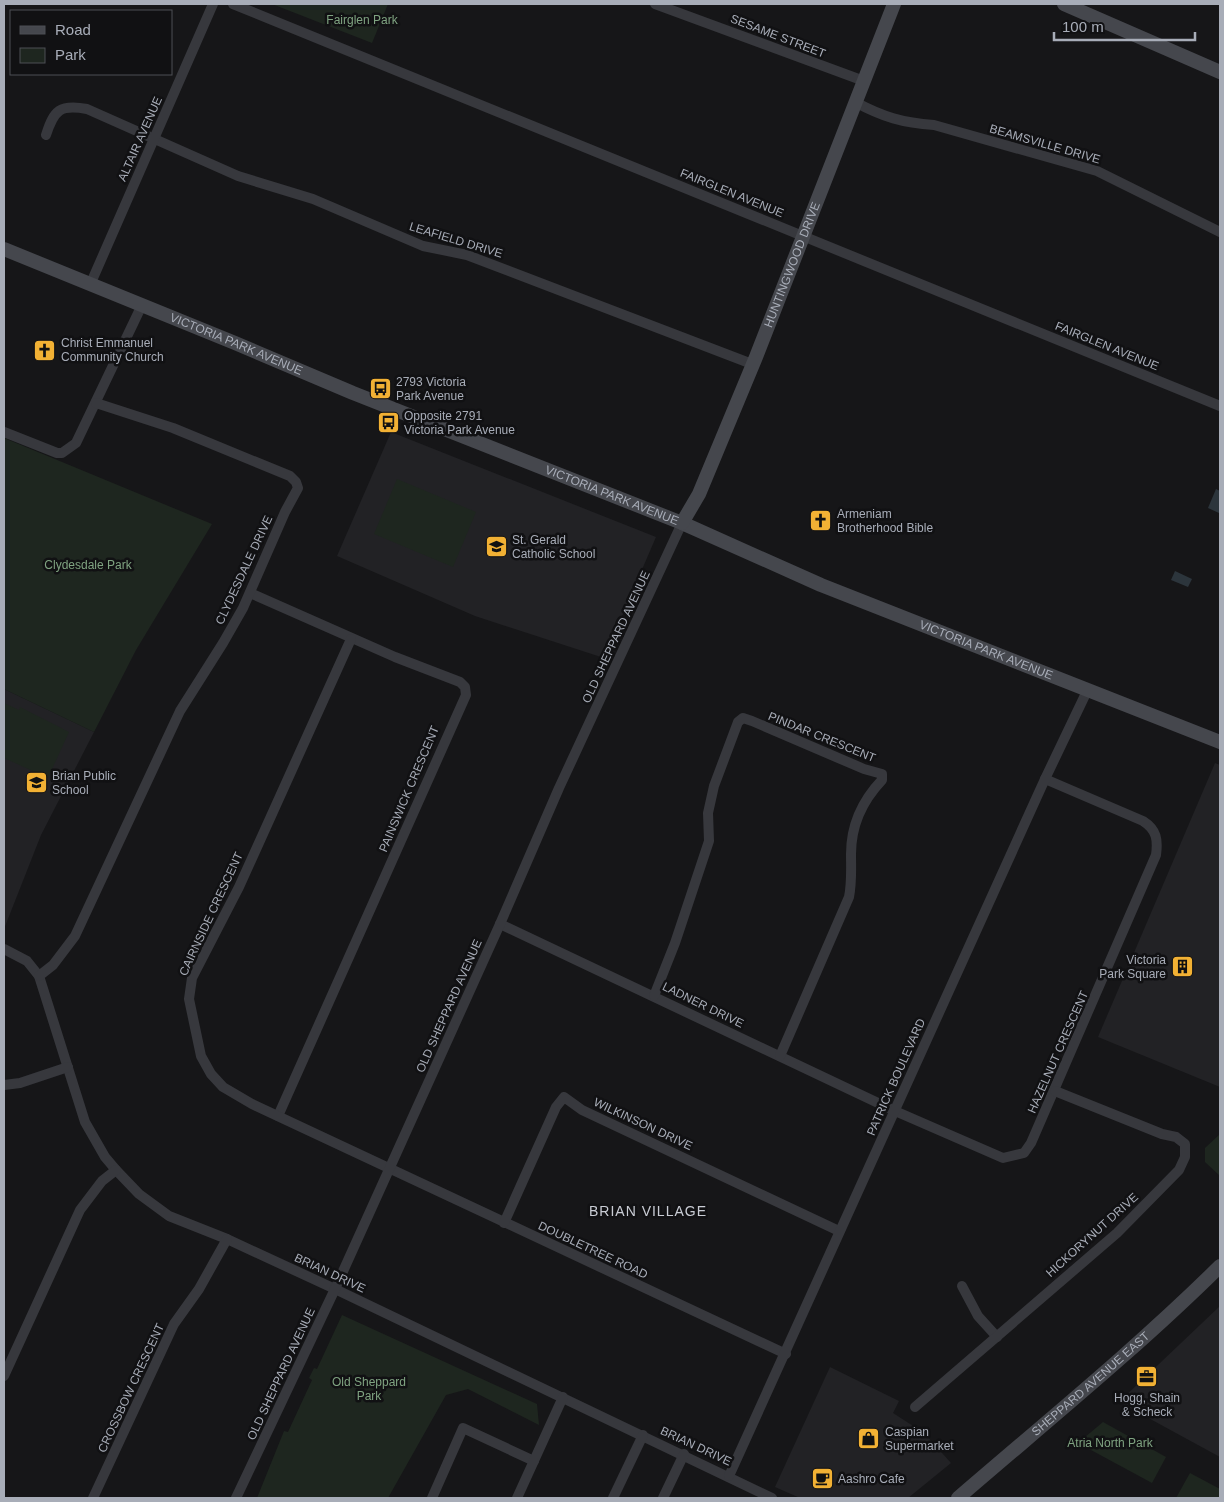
<svg xmlns="http://www.w3.org/2000/svg" width="1224" height="1502" font-family="Arial,sans-serif">
<style>
.built{fill:#222225}
.green{fill:#1e261f}
.water{fill:#2c353c}
.lines{fill:none;stroke-linecap:round;stroke-linejoin:round}
.street{stroke:#37383d;stroke-width:10}
.secondary{stroke:#45474d;stroke-width:14}
.labels{text-anchor:middle;stroke-width:5;stroke-linejoin:round;paint-order:stroke}
.park-label{font-size:12px;fill:#7fa381;stroke:#111113}
.street-label{font-size:12px;fill:#a8adb8;stroke:#111113}
.poi-label{font-size:12px;fill:#a8adb8;stroke:#111113;text-anchor:start}
.neighbourhood-label{font-size:14px;letter-spacing:1px;fill:#c9ccd4;stroke:#111113}
</style>
<rect width="100%" height="100%" fill="#161618"/>
<g class="built">
<polygon points="391,432 656,537 604,658 475,616 337,556"/>
<polygon points="4,689 94,732 41,835 4,929"/>
<polygon points="1215,763 1220,765 1220,1087 1098,1037"/>
<polygon points="1220,1306 1220,1457 1119,1402"/>
<polygon points="830,1367 899,1401 893,1413 924,1433 951,1463 908,1498 800,1498 775,1487"/>
</g>
<g class="green">
<polygon points="272,4 388,4 372,43"/>
<polygon points="4,438 212,524 136,650 94,732 4,689"/>
<polygon points="397,479 476,512 453,567 374,534"/>
<polygon points="4,703 19,710 20,707 69,732 48,778 4,758"/>
<polygon points="1220,1134 1220,1176 1205,1162 1205,1148"/>
<polygon points="342,1315 537,1404 539,1425 468,1389 446,1395 388,1498 257,1498 284,1431 288,1432 312,1380 309,1378 314,1368 317,1369"/>
<polygon points="1103,1422 1166,1457 1152,1483 1078,1443"/>
<polygon points="1190,1473 1220,1489 1220,1498 1176,1498"/>
</g>
<g class="water">
<polygon points="1216,489 1220,491 1219,513 1208,508"/>
<polygon points="1175,571 1192,579 1188,587 1171,580"/>
</g>
<g class="lines">
<g class="street">
<polyline points="233,4 1220,406"/>
<polyline points="655,4 864,81"/>
<path d="M855,102C883,117 903,123 934,125L1097,171L1220,232"/>
<path d="M46,135C54,110 60,104 87,109L238,176L313,199L423,246L467,255L752,364"/>
<polyline points="90,285 213,4"/>
<polyline points="4,432 57,453 62,453 76,443 142,305"/>
<polyline points="250,593 395,657 460,682 465,687 466,695 278,1116"/>
<polyline points="351,639 239,887 192,978 189,999 201,1056 211,1074 223,1087 252,1104 786,1354"/>
<path d="M500,924L895,1111L1003,1158L1024,1153L1031,1143L1156,855C1158,840 1157,830 1143,821L1045,779"/>
<polyline points="4,949 27,961 39,976 85,1122 105,1157 116,1170 139,1194 169,1216 227,1239 335,1289 772,1498"/>
<polyline points="39,976 53,965 75,936 180,711 223,643 243,608 285,512 298,488 296,482 290,476 173,428 96,403"/>
<path d="M654,996L675,943L709,841L708,813L714,786L738,722L743,718L752,721L864,769L882,774V780C863,800 851,825 851,854C851,869 852,882 849,897L780,1056"/>
<polyline points="4,1085 20,1083 68,1067"/>
<polyline points="504,1223 556,1107 564,1097 582,1110 839,1231"/>
<polyline points="962,1286 978,1316 997,1337"/>
<polyline points="4,1376 80,1210 102,1181 116,1170"/>
<polyline points="915,1407 1117,1233 1179,1170 1185,1157 1185,1144 1176,1137 1162,1134 1055,1091"/>
<polyline points="729,1476 1045,779 1088,689"/>
<polyline points="93,1498 174,1324 199,1289 227,1239"/>
<polyline points="236,1498 335,1289 500,924 559,788 682,523"/>
<polyline points="432,1498 463,1428 534,1461"/>
<polyline points="517,1498 563,1397"/>
<polyline points="613,1498 643,1435"/>
<polyline points="663,1498 684,1454"/>
</g>
<g class="secondary">
<polyline points="1064,4 1220,72"/>
<path id="s1" d="M4,249L235,343L353,393L682,523L821,585L1220,742"/>
<path id="s2" d="M682,523L699,494L756,357L894,4"/>
<path id="s3" d="M958,1498C1046,1422 1137,1348 1220,1266"/>
</g>
</g>
<defs>
<symbol id="church-square" viewBox="-11 -11 22 22"><rect x="-9" y="-9" width="18" height="18" rx="4" fill="#f2b134" stroke="#111113"/><path d="M-1.2-6h2.4v3.5h3.3v2.4h-3.3V6h-2.4V-.1h-3.3v-2.4h3.3Z" fill="#111"/></symbol>
<symbol id="bus-square" viewBox="-11 -11 22 22"><rect x="-9" y="-9" width="18" height="18" rx="4" fill="#f2b134" stroke="#111113"/><path d="M-5-6H5V4H4V6H2V4H-2V6H-4V4H-5ZM-3.5-4V0h7V-4ZM-3.5 1.2v1.5H-2V1.2ZM2 1.2v1.5H3.5V1.2Z" fill="#111"/></symbol>
<symbol id="school-square" viewBox="-11 -11 22 22"><rect x="-9" y="-9" width="18" height="18" rx="4" fill="#f2b134" stroke="#111113"/><path d="M0-5L7-2L0 1L-7-2ZM-4 1L0 2.5L4 1V4Q0 6-4 4Z" fill="#111"/></symbol>
<symbol id="building-square" viewBox="-11 -11 22 22"><rect x="-9" y="-9" width="18" height="18" rx="4" fill="#f2b134" stroke="#111113"/><path d="M-4-6H4V6H1V3H-1V6H-4ZM-2.5-4.3h1.7v1.8h-1.7ZM.8-4.3h1.7v1.8H.8ZM-2.5-1h1.7V.8h-1.7ZM.8-1h1.7V.8H.8Z" fill="#111"/></symbol>
<symbol id="office-square" viewBox="-11 -11 22 22"><rect x="-9" y="-9" width="18" height="18" rx="4" fill="#f2b134" stroke="#111113"/><path d="M-6-3h4V-5.5h4V-3h4V5H-6ZM-1-4.5V-3h2v-1.5ZM-6 0V1H6V0Z" fill="#111"/></symbol>
<symbol id="shop-square" viewBox="-11 -11 22 22"><rect x="-9" y="-9" width="18" height="18" rx="4" fill="#f2b134" stroke="#111113"/><path d="M-5-2.5h2.3a2.7 3.5 0 0 1 5.4 0H5L5.5 6h-11ZM-1.5-2.5h3a1.5 2.3 0 0 0-3 0Z" fill="#111"/></symbol>
<symbol id="cafe-square" viewBox="-11 -11 22 22"><rect x="-9" y="-9" width="18" height="18" rx="4" fill="#f2b134" stroke="#111113"/><path d="M-5.5-4.5H6V0H3Q3 3.5 0 3.5H-2.5Q-5.5 3.5-5.5 0ZM3-3.2v2h1.7v-2ZM-6 4.5H4V6H-6Z" fill="#111"/></symbol>
</defs>
<g fill-rule="evenodd">
<use href="#church-square" x="32" y="338" width="25" height="25"/>
<use href="#bus-square" x="368" y="376" width="25" height="25"/>
<use href="#bus-square" x="376" y="410" width="25" height="25"/>
<use href="#church-square" x="808" y="508" width="25" height="25"/>
<use href="#school-square" x="484" y="534" width="25" height="25"/>
<use href="#school-square" x="24" y="770" width="25" height="25"/>
<use href="#building-square" x="1170" y="954" width="25" height="25"/>
<use href="#office-square" x="1134" y="1364" width="25" height="25"/>
<use href="#shop-square" x="856" y="1426" width="25" height="25"/>
<use href="#cafe-square" x="810" y="1466" width="25" height="25"/>
</g>
<g class="labels">
<g class="park-label">
<text x="362" y="24">Fairglen Park</text>
<text x="88" y="569">Clydesdale Park</text>
<text x="369" y="1386">Old Sheppard<tspan x="369" dy="14">Park</tspan></text>
<text x="1110" y="1447">Atria North Park</text>
</g>
<g class="street-label">
<text transform="translate(778 36) rotate(21)" y="4">SESAME STREET</text>
<text transform="translate(140 139) rotate(-66)" y="4">ALTAIR AVENUE</text>
<text transform="translate(1045 144) rotate(16)" y="4">BEAMSVILLE DRIVE</text>
<text transform="translate(732 193) rotate(22)" y="4">FAIRGLEN AVENUE</text>
<text transform="translate(456 240) rotate(17)" y="4">LEAFIELD DRIVE</text>
<text dy="4" stroke="none"><textPath href="#s2" startOffset="281">HUNTINGWOOD DRIVE</textPath></text>
<text dy="4" stroke="none"><textPath href="#s1" startOffset="251">VICTORIA PARK AVENUE</textPath></text>
<text transform="translate(1107 346) rotate(22)" y="4">FAIRGLEN AVENUE</text>
<text dy="4" stroke="none"><textPath href="#s1" startOffset="656">VICTORIA PARK AVENUE</textPath></text>
<text transform="translate(244 570) rotate(-65)" y="4">CLYDESDALE DRIVE</text>
<text transform="translate(616 637) rotate(-65)" y="4">OLD SHEPPARD AVENUE</text>
<text dy="4" stroke="none"><textPath href="#s1" startOffset="1061">VICTORIA PARK AVENUE</textPath></text>
<text transform="translate(822 737) rotate(22)" y="4">PINDAR CRESCENT</text>
<text transform="translate(409 789) rotate(-67)" y="4">PAINSWICK CRESCENT</text>
<text transform="translate(211 914) rotate(-65)" y="4">CAIRNSIDE CRESCENT</text>
<text transform="translate(703 1005) rotate(26)" y="4">LADNER DRIVE</text>
<text transform="translate(449 1006) rotate(-66)" y="4">OLD SHEPPARD AVENUE</text>
<text transform="translate(1058 1052) rotate(-66)" y="4">HAZELNUT CRESCENT</text>
<text transform="translate(896 1077) rotate(-66)" y="4">PATRICK BOULEVARD</text>
<text transform="translate(643 1124) rotate(25)" y="4">WILKINSON DRIVE</text>
<text transform="translate(1092 1235) rotate(-42)" y="4">HICKORYNUT DRIVE</text>
<text transform="translate(593 1250) rotate(25)" y="4">DOUBLETREE ROAD</text>
<text transform="translate(330 1273) rotate(25)" y="4">BRIAN DRIVE</text>
<text transform="translate(281 1374) rotate(-65)" y="4">OLD SHEPPARD AVENUE</text>
<text dy="4" stroke="none"><textPath href="#s3" startOffset="175">SHEPPARD AVENUE EAST</textPath></text>
<text transform="translate(131 1388) rotate(-65)" y="4">CROSSBOW CRESCENT</text>
<text transform="translate(696 1446) rotate(25)" y="4">BRIAN DRIVE</text>
</g>
<g class="poi-label">
<text x="61" y="347">Christ Emmanuel<tspan x="61" dy="14">Community Church</tspan></text>
<text x="396" y="386">2793 Victoria<tspan x="396" dy="14">Park Avenue</tspan></text>
<text x="404" y="420">Opposite 2791<tspan x="404" dy="14">Victoria Park Avenue</tspan></text>
<text x="837" y="518">Armeniam<tspan x="837" dy="14">Brotherhood Bible</tspan></text>
<text x="512" y="544">St. Gerald<tspan x="512" dy="14">Catholic School</tspan></text>
<text x="52" y="780">Brian Public<tspan x="52" dy="14">School</tspan></text>
<text x="1166" y="964" text-anchor="end">Victoria<tspan x="1166" dy="14">Park Square</tspan></text>
<text x="1147" y="1402" text-anchor="middle">Hogg, Shain<tspan x="1147" dy="14">&amp; Scheck</tspan></text>
<text x="885" y="1436">Caspian<tspan x="885" dy="14">Supermarket</tspan></text>
<text x="838" y="1483">Aashro Cafe</text>
</g>
<g class="neighbourhood-label">
<text x="648" y="1216">BRIAN VILLAGE</text>
</g>
</g>
<rect width="1224" height="1502" fill="none" stroke="#a8adb8" stroke-width="10"/>
<rect x="10" y="10" width="162" height="65" fill="#111113" stroke="#4d4f55"/>
<rect x="20" y="26" width="25" height="8" fill="#45474d" stroke="#4d4f55"/>
<text x="55" y="35" font-size="15" fill="#a8adb8">Road</text>
<rect x="20" y="48" width="25" height="15" fill="#1e261f" stroke="#4d4f55"/>
<text x="55" y="60" font-size="15" fill="#a8adb8">Park</text>
<path d="M1054 32v8h141v-8" fill="none" stroke="#a8adb8" stroke-width="2.5"/>
<text x="1062" y="32" font-size="15" fill="#a8adb8" stroke="#111113" stroke-width="4" paint-order="stroke">100 m</text>
</svg>
